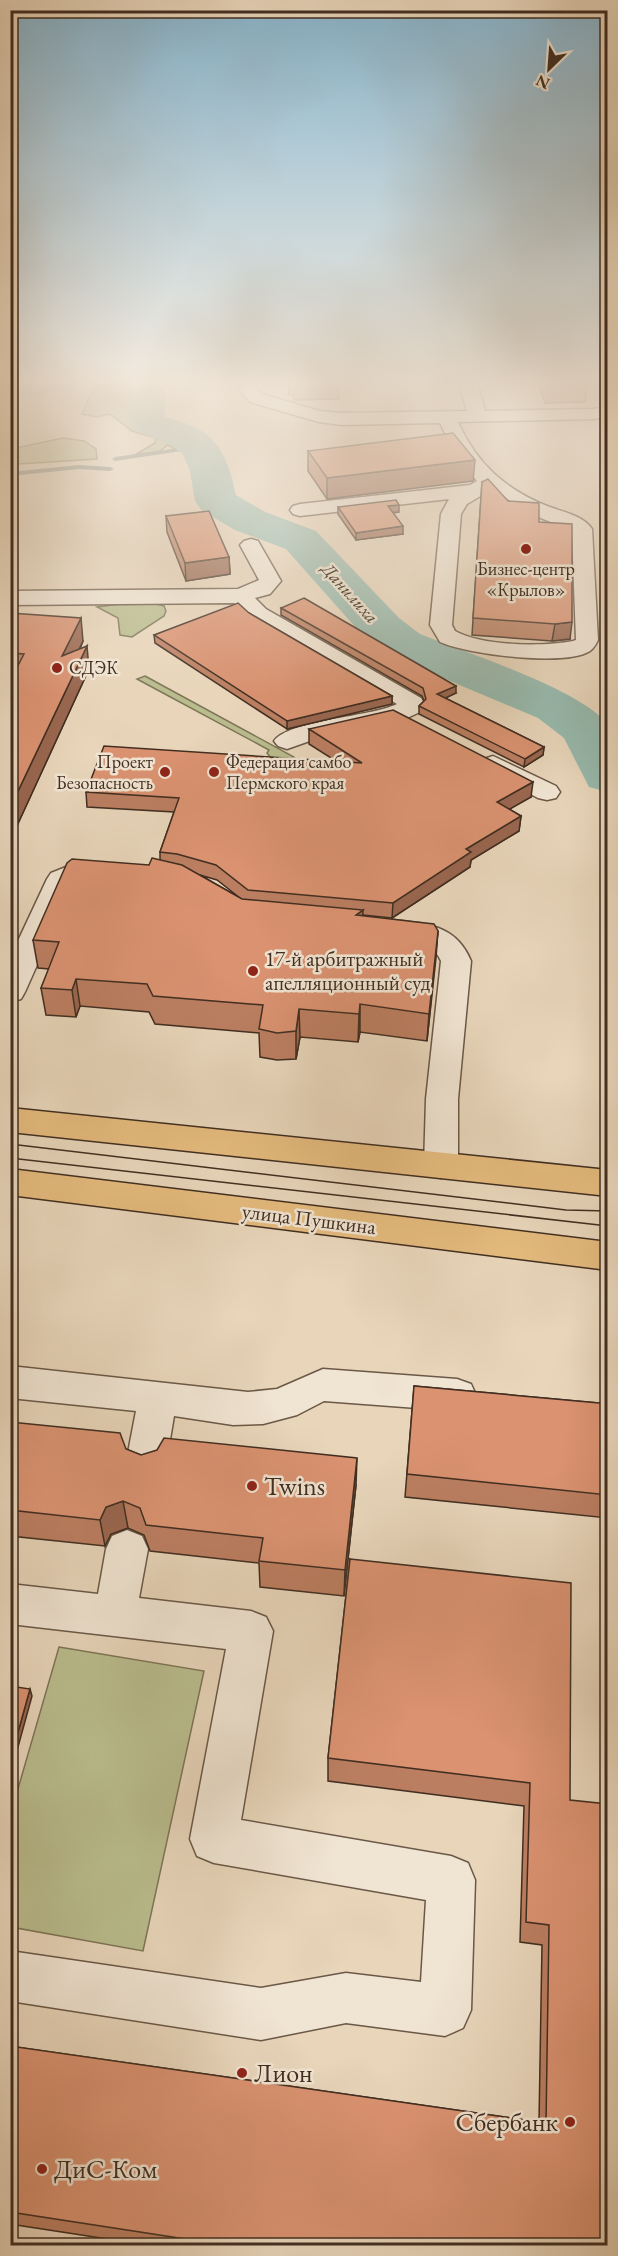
<svg xmlns="http://www.w3.org/2000/svg" width="618" height="2256" font-family="'EB Garamond',serif">
<style>
.green{fill:#b9bc8d;stroke:#7d7557;stroke-width:1.5}
.lines{fill:none;stroke-linecap:round;stroke-linejoin:round}
.stream{fill:#758175;fill-rule:evenodd}
.river{fill:#97b9ad;fill-rule:evenodd}
.minor-casing{stroke:#6b5847;stroke-width:3}
.major-casing{stroke:#412e21;stroke-width:3}
.minor{fill:#f0e4d2;fill-rule:evenodd}
.major{fill:#e4ba7d;fill-rule:evenodd}
.tram{stroke:#412e21;stroke-width:1.5}
.wall{fill:#bb7e61;stroke:#412e21;stroke-width:1.5;fill-rule:evenodd}
.shaded-wall{fill:#99664f;stroke:#412e21;stroke-width:1.5}
.building{fill:#da9271;stroke:#412e21;stroke-width:1.5}
.poi-dot{fill:#8f2418;stroke:#f0e4d2;stroke-width:2}
.labels{text-anchor:middle;stroke-width:5;stroke-linejoin:round;paint-order:stroke}
.far-poi-label{font-size:18px;fill:#412e21;stroke:#f0e4d2;text-anchor:start}
.far-water-label{font-size:18px;font-style:italic;fill:#524a3d;stroke:#f0e4d2}
.poi-label{font-size:21px;fill:#412e21;stroke:#f0e4d2;text-anchor:start}
.street-label{font-size:21px;fill:#412e21;stroke:#f0e4d2}
.near-poi-label{font-size:26px;fill:#412e21;stroke:#f0e4d2;text-anchor:start}
</style>
<rect width="100%" height="100%" fill="#e8d5ba"/>
<filter id="stains"><feTurbulence type="fractalNoise" baseFrequency=".00333" numOctaves="4"/><feColorMatrix values="0 0 0 0 .2 0 0 0 0 .09 0 0 0 0 .02 0 0 0 .5 -.17"/></filter>
<radialGradient id="worn" r=".72"><stop offset=".6" stop-color="#630" stop-opacity="0"/><stop offset="1" stop-color="#630" stop-opacity=".3"/></radialGradient>
<g class="green">
<path d="M98,379C115,379 144,374 144,399C144,407 142,414 145,422L187,440L191,445L175,449L168,445L160,451L135,455L155,443L156,438L132,431L110,414L97,417L82,414Z"/>
<polygon points="63,438 84,441 96,449 97,459 19,464 11,454 11,449"/>
<polygon points="143,601 164,606 166,611 164,616 132,637 120,635 118,618 97,607"/>
<polygon points="145,676 294,757 299,762 270,757 267,753 269,750 137,679"/>
<polygon points="59,1647 204,1671 143,1951 11,1927 11,1813"/>
</g>
<g class="lines">
<g class="stream">
<polygon points="199,445 202,447 201,448 115,461 112,459 115,457"/>
<polygon points="79,465 110,467 114,469 110,471 79,469 10,476 10,472"/>
</g>
<g class="river">
<polygon points="10,379 84,379 79,387 10,401"/>
<path d="M118,379H155L165,392V417C174,420 184,422 192,426C221,437 230,467 236,495L265,512L316,531L399,618L420,634C464,652 583,690 608,725V792L589,787L564,738L538,718L386,654L365,638L286,549L235,530L201,510L195,501L190,471L183,454L165,442L134,431L127,418V393Z"/>
</g>
<defs>
<g id="minor">
<path d="M239,379H257L256,388L262,394L320,411L342,413L467,411L458,379H476L485,411L593,409L608,406V417L593,419L458,422C477,464 505,489 547,506C562,512 583,515 592,529L598,640C596,644 594,648 590,651C565,667 466,654 440,642L430,625L441,514L449,499L300,516L293,514L290,510L293,506L300,504L470,485L477,481L452,448L440,423L342,425L319,422L250,402L238,389ZM489,491L512,506L572,531L576,640L573,641C543,647 482,646 455,631L452,625L461,514L467,504Z"/>
<path d="M251,539L258,541L281,581L270,594L255,598L266,609L421,698L424,703L420,712L405,719L321,737L287,749L278,746L274,741C289,720 370,717 397,704L250,619L234,603L10,605V591L238,589L259,580L240,545L244,541Z"/>
<polygon points="493,756 556,786 560,792 556,798 547,800 538,798 484,769 480,764 484,759"/>
<polygon points="71,865 111,868 115,874 111,880 73,884 25,992 21,999 10,1002 10,958 47,879 51,873"/>
<path d="M393,920C428,924 456,925 471,961L458,1099V1166L453,1175L441,1178L429,1175L424,1166L426,1099L441,961C431,937 404,941 383,935L379,929L383,923Z"/>
<polygon points="10,1366 248,1392 277,1389 323,1369 457,1379 471,1384 476,1395 471,1406 457,1411 324,1401 297,1415 263,1424 233,1425 174,1416 166,1463 160,1475 146,1480 132,1475 126,1463 136,1411 10,1398"/>
<polygon points="127,1530 142,1536 148,1549 139,1598 251,1611 266,1617 273,1631 241,1820 451,1856 468,1863 475,1880 471,2010 463,2028 445,2036 346,2023 261,2040 10,2001 10,1951 261,1988 346,1973 421,1982 426,1900 214,1863 197,1856 190,1839 226,1649 10,1624 10,1584 98,1594 106,1549 112,1536"/>
</g>
<g id="major">
<polygon points="10,1108 608,1170 608,1196 10,1132"/>
<polygon points="10,1169 608,1242 608,1270 10,1195"/>
</g>
</defs>
<use href="#minor" class="minor-casing"/>
<use href="#major" class="major-casing"/>
<use href="#minor" class="minor"/>
<use href="#major" class="major"/>
<g class="tram">
<polyline points="10,1144 566,1210 608,1211"/>
<polyline points="10,1158 608,1226"/>
</g>
</g>
<g class="wall">
<polygon points="288,379 339,379 339,399 294,400 293,395 289,395"/>
<polygon points="537,379 588,379 585,402 545,403"/>
<polygon points="308,451 474,480 327,499 308,471"/>
<polygon points="482,482 539,522 570,639 552,641 472,635"/>
<polygon points="338,507 399,512 393,513 403,534 356,540 338,514"/>
<polygon points="166,516 229,557 230,574 186,581 167,532"/>
<polygon points="281,608 456,693 445,698 544,747 543,755 524,767 419,714 419,706 424,701 422,696 281,615"/>
<polygon points="10,613 83,641 80,649 89,669 10,841 10,681 13,676 10,676"/>
<polygon points="249,613 392,696 392,704 287,729 155,643 154,635"/>
<path d="M309,729L531,797L509,809L521,816L519,831L471,860L470,867L392,918L363,915L438,931L427,1041L360,1032L358,1042L300,1037L296,1059L277,1060L260,1057L259,1033L155,1024L149,1012L80,1006L76,1017L46,1015L41,988L49,969L38,968L33,940L149,865L160,860V852L174,812L87,807L86,792L336,761L309,744ZM200,875L217,880L240,898Z"/>
<polygon points="414,1386 599,1403 608,1402 608,1518 405,1497"/>
<polygon points="10,1422 126,1449 141,1455 356,1485 344,1596 260,1587 259,1563 150,1551 144,1535 128,1528 111,1534 105,1546 10,1536"/>
<polygon points="350,1559 570,1800 608,2246 153,2246 10,2224 10,2046 539,2122 542,1945 520,1942 524,1806 328,1781 328,1758"/>
</g>
<g class="shaded-wall">
<polygon points="475,460 473,481 327,499 327,478"/>
<polygon points="399,505 399,512 388,513 388,506"/>
<polygon points="403,526 403,534 356,540 356,533"/>
<polygon points="229,557 230,574 186,581 185,563"/>
<polygon points="81,618 83,641 65,679 62,656"/>
<polygon points="572,622 570,639 552,641 555,624"/>
<polygon points="87,646 89,669 10,841 10,808"/>
<polygon points="456,686 456,693 437,702 437,694"/>
<polygon points="392,696 392,704 287,729 287,721"/>
<polygon points="544,747 543,755 524,767 525,759"/>
<polygon points="533,782 531,797 496,817 497,802"/>
<polygon points="521,816 519,831 471,860 470,867 392,918 393,903 466,849"/>
<polygon points="363,910 362,938 356,915"/>
<polygon points="438,931 436,958 427,1041 429,1014"/>
<polygon points="76,979 80,1006 76,1017 72,990"/>
<polygon points="360,1004 360,1032 358,1042 359,1014"/>
<polygon points="299,1009 300,1037 296,1059 296,1031"/>
<polygon points="357,1458 356,1485 344,1596 345,1570"/>
<polygon points="123,1501 128,1528 111,1534 105,1546 100,1520 106,1507"/>
<polygon points="30,1689 32,1696 10,1776 10,1761"/>
</g>
<g class="building">
<polygon points="453,433 475,460 327,478 308,451"/>
<polygon points="488,479 508,501 539,503 539,522 572,524 572,622 555,624 473,618 482,482"/>
<polygon points="396,500 399,505 388,506 403,526 356,533 338,507"/>
<polygon points="209,511 229,557 185,563 166,516"/>
<polygon points="304,598 456,686 437,694 544,747 525,759 419,706 426,699 423,688 281,608"/>
<polygon points="238,603 249,613 392,696 287,721 154,635"/>
<polygon points="10,613 81,618 62,656 87,646 10,808 10,681 24,654 10,653"/>
<polygon points="393,710 533,782 497,802 521,816 466,849 471,852 393,903 248,890 216,865 177,854 160,852 179,798 86,792 104,746 362,763 309,729"/>
<polygon points="152,858 182,865 242,899 363,910 356,915 434,924 438,931 429,1014 360,1004 359,1014 299,1009 296,1031 277,1033 259,1029 263,1005 153,996 147,984 76,979 72,990 41,988 59,942 33,940 67,863 72,859 149,865"/>
<polygon points="414,1386 599,1403 608,1402 608,1495 407,1474"/>
<polygon points="10,1422 120,1433 126,1449 141,1455 157,1450 164,1438 357,1458 345,1570 259,1561 263,1538 146,1525 140,1508 123,1501 106,1507 100,1520 10,1510"/>
<polygon points="350,1559 571,1583 570,1800 608,1804 608,2246 231,2246 10,2212 10,2046 546,2123 549,1925 526,1922 530,1783 328,1758"/>
<polygon points="10,1686 30,1689 10,1761"/>
</g>
<linearGradient id="sky" x2="0" y2="1"><stop stop-color="#87b6d0"/><stop offset="0.55" stop-color="#f5ece0"/><stop offset="1" stop-color="#f5ece0" stop-opacity="0"/></linearGradient>
<rect width="618" height="695" fill="url(#sky)"/>
<g class="poi-dot">
<circle cx="526" cy="549" r="6"/>
<circle cx="57" cy="668" r="6"/>
<circle cx="165" cy="772" r="6"/>
<circle cx="214" cy="772" r="6"/>
<circle cx="253" cy="971" r="6"/>
<circle cx="252" cy="1486" r="6"/>
<circle cx="242" cy="2073" r="6"/>
<circle cx="570" cy="2122" r="6"/>
<circle cx="42" cy="2169" r="6"/>
</g>
<g class="labels">
<g class="far-poi-label">
<text x="526" y="575" text-anchor="middle">Бизнес-центр<tspan x="526" dy="21">«Крылов»</tspan></text>
<text x="69" y="674">СДЭК</text>
<text x="153" y="768" text-anchor="end">Проект<tspan x="153" dy="21">Безопасность</tspan></text>
<text x="226" y="768">Федерация самбо<tspan x="226" dy="21">Пермского края</tspan></text>
</g>
<g class="far-water-label">
<text transform="translate(350 593) rotate(48)" y="6">Данилиха</text>
</g>
<g class="poi-label">
<text x="265" y="966">17-й арбитражный<tspan x="265" dy="24">апелляционный суд</tspan></text>
</g>
<g class="street-label">
<text transform="translate(309 1219) rotate(7)" y="7">улица Пушкина</text>
</g>
<g class="near-poi-label">
<text x="264" y="1495">Twins</text>
<text x="254" y="2082">Лион</text>
<text x="558" y="2131" text-anchor="end">Сбербанк</text>
<text x="54" y="2178">ДиС-Ком</text>
</g>
</g>
<rect width="618" height="2256" fill="none" stroke="#e8d5ba" stroke-width="36"/>
<rect x="12" y="12" width="594" height="2232" fill="none" stroke="#412e21" stroke-width="3"/>
<rect x="18" y="18" width="582" height="2220" fill="none" stroke="#412e21" stroke-width="1.5"/>
<g transform="translate(549 69) rotate(205)" stroke="#f0e4d2" stroke-width="4.5" paint-order="stroke">
<path d="M0-4.5L10 22L0 15L-10 22Z" fill="#412e21"/>
<text y="-9" font-size="16" font-weight="bold" text-anchor="middle" fill="#412e21">N</text>
</g>
<rect width="100%" height="100%" filter="url(#stains)"/>
<rect width="100%" height="100%" fill="url(#worn)"/>
</svg>
